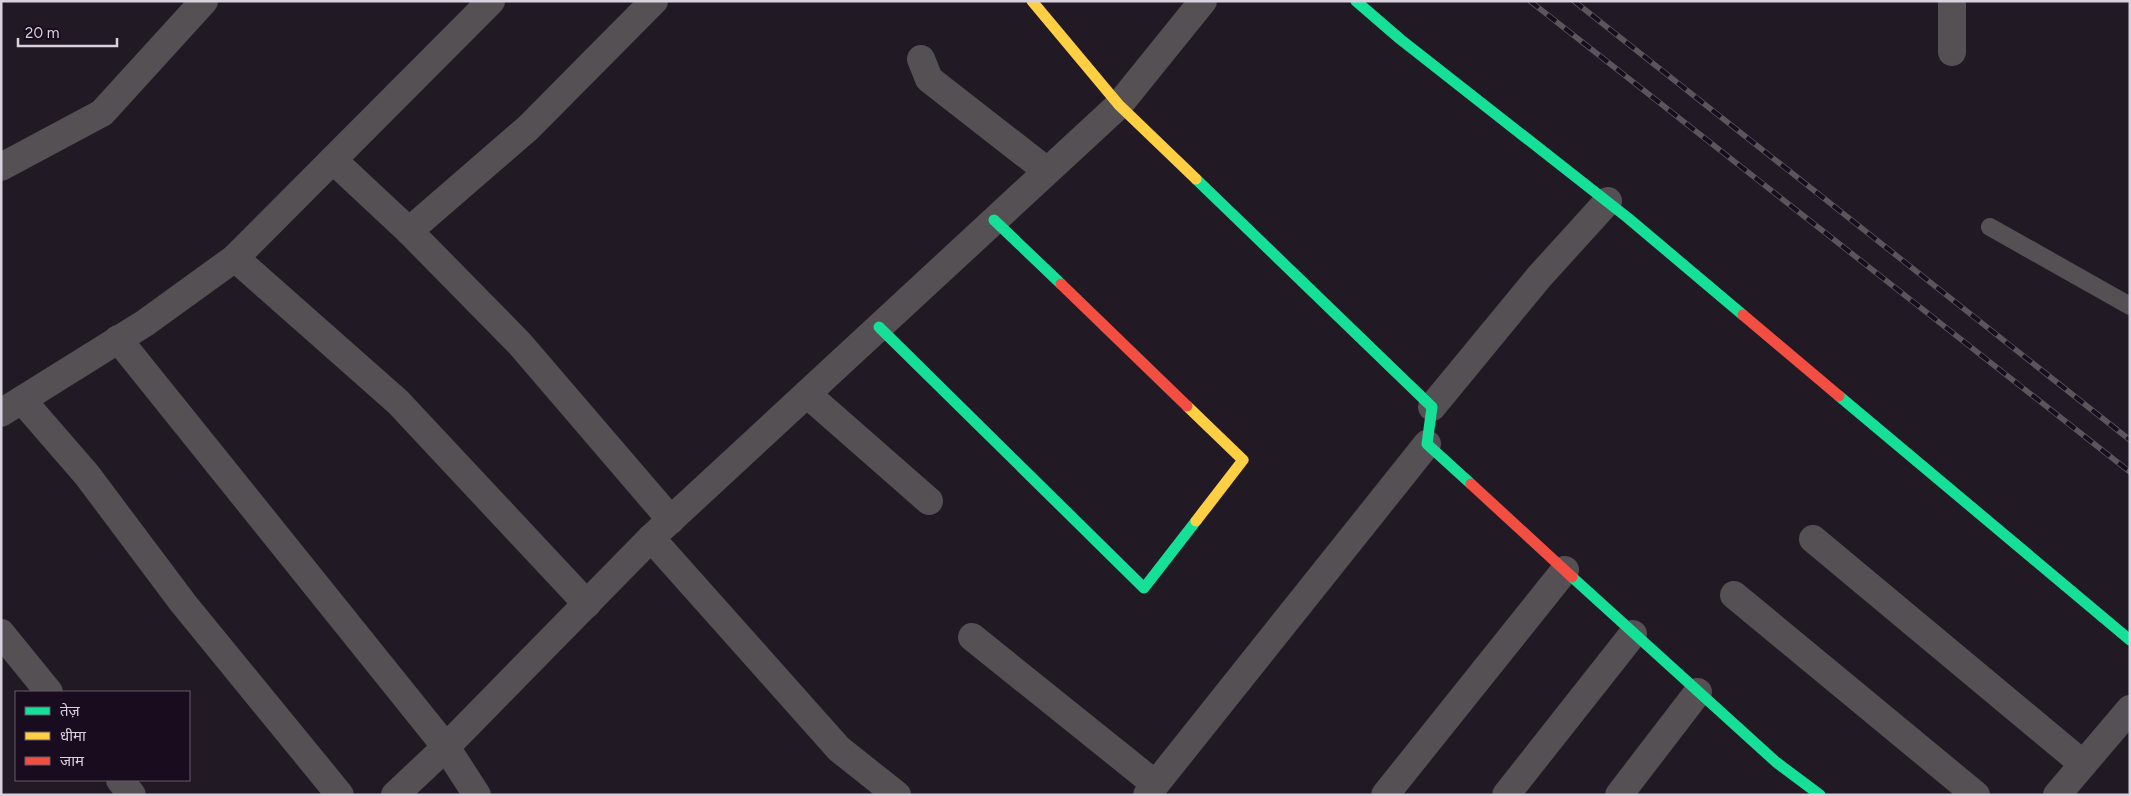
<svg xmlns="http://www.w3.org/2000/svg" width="2131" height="796" font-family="Figtree,'Noto Sans Devanagari',sans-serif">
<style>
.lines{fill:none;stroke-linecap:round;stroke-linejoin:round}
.lane{stroke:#555054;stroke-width:18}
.street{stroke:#555054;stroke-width:28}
.fast{stroke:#16e098;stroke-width:11}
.slow{stroke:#ffcf43;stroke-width:11}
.jam{stroke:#f24e42;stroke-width:11}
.rail-casing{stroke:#5c565c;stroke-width:5.5}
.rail{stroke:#190c1f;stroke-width:4;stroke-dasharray:11;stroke-linecap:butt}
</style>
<rect width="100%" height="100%" fill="#211a24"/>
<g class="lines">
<polyline class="lane" points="1990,227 2130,306"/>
<g class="street">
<polyline points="1952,52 1952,1"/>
<polyline points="921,59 929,79 1047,171"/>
<polyline points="333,160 409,231 520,344 671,520"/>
<polyline points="1,167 102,113 204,1"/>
<polyline points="409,231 528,128 654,1"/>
<polyline points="235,258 398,402 587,604"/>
<polyline points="118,339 446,747 477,795"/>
<polyline points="807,394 929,501"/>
<polyline points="22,400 87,475 183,603 340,795"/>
<polyline points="1432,407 1539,277 1608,201"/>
<polyline points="1,413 145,323 235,258 491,1"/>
<polyline points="651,538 1119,105 1203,1"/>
<polyline points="1813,539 2083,764"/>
<polyline points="1734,595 1976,795"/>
<polyline points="1,633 49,692"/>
<polyline points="972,637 1155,784"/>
<polyline points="120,780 132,795"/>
<polyline points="395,795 446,747 651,538 839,749 897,795"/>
<polyline points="1147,795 1427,444"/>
<polyline points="1385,795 1565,570"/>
<polyline points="1506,795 1633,634"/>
<polyline points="1619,795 1698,692"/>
<polyline points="2057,795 2130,709"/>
</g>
<g class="fast">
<polyline points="1356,1 1400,39 1628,218 1743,315"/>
<polyline points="1196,179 1432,407 1427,444 1471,484"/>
<polyline points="994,220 1061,284"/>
<polyline points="879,327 1144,588 1196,521"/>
<polyline points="1839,396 2130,640"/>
<polyline points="1572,577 1776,762 1820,795"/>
</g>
<g class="slow">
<polyline points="1032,1 1119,105 1196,179"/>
<polyline points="1187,406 1243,460 1196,521"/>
</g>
<g class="jam">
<polyline points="1061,284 1187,406"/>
<polyline points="1743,315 1839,396"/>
<polyline points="1471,484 1572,577"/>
</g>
<defs>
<g id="rail">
<polyline points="1530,1 2130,472"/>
<polyline points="1574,1 2130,440"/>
</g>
</defs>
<use href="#rail" class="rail-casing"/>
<use href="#rail" class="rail"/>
</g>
<rect width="2131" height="796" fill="none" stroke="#dad1df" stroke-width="5"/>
<rect x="15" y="691" width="175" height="90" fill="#190c1f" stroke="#665b6c"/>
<rect x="25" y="707" width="25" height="8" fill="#16e098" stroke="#665b6c"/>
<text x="60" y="716" font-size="15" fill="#dad1df">तेज़</text>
<rect x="25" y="732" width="25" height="8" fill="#ffcf43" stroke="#665b6c"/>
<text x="60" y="741" font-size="15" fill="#dad1df">धीमा</text>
<rect x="25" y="757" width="25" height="8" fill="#f24e42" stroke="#665b6c"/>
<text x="60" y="766" font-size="15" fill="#dad1df">जाम</text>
<path d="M18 38v8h99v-8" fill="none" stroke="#dad1df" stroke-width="2.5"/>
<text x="25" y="38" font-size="15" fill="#dad1df" stroke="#190c1f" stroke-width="4" paint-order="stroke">20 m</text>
</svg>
